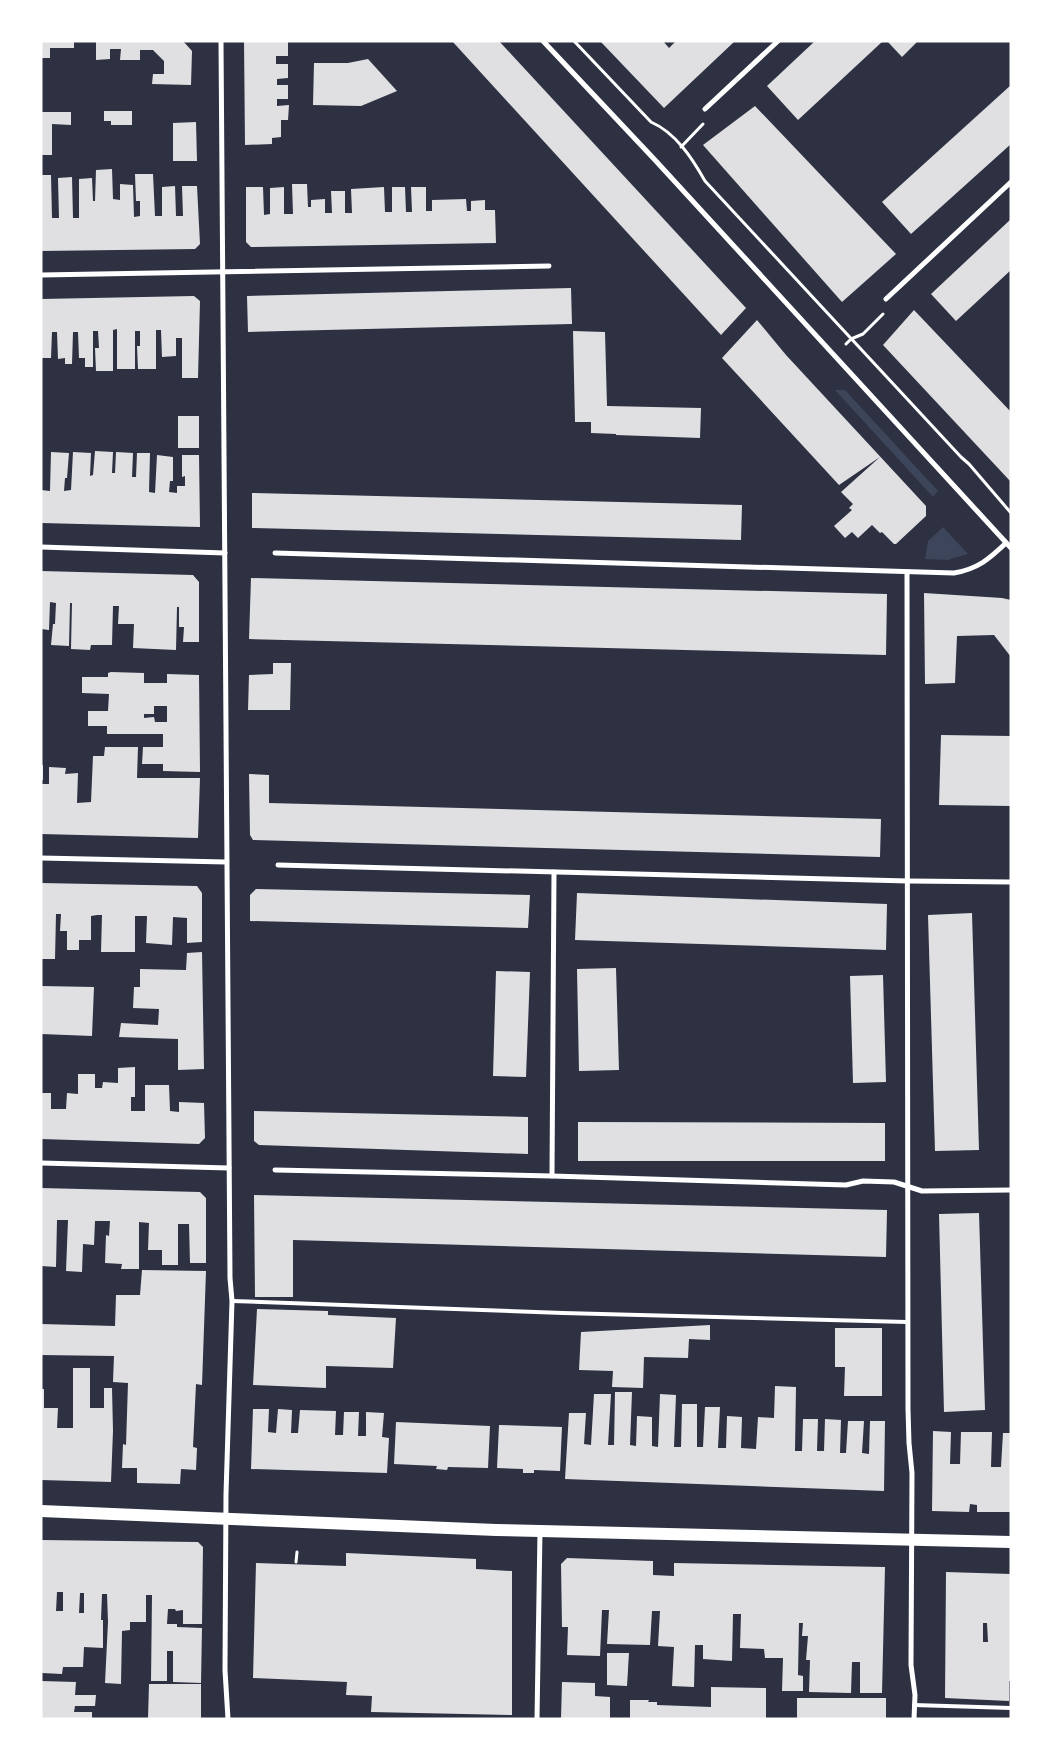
<svg xmlns="http://www.w3.org/2000/svg" width="1052" height="1760" font-family="'DM Sans',sans-serif">
<style>
.green{fill:#3c4559}
.building{fill:#e0e0e3;fill-rule:evenodd}
.lines{fill:none;stroke-linecap:round;stroke-linejoin:round}
.path{stroke:#fff;stroke-width:3}
.service{stroke:#fff;stroke-width:4}
.minor{stroke:#fff;stroke-width:5}
.primary{stroke:#fff;stroke-width:12}
</style>
<rect width="100%" height="100%" fill="#2d3142"/>
<g class="green">
<polygon points="835,390 845,390 938,491 933,497"/>
<polygon points="943,527 968,554 948,560 925,559 928,541"/>
</g>
<g class="building">
<polygon points="41,41 74,41 74,48 50,48 50,58 41,58"/>
<polygon points="96,41 183,41 192,51 191,85 152,84 153,74 164,74 164,61 153,50 140,50 140,60 120,60 121,49 110,49 110,59 96,60"/>
<polygon points="244,41 288,42 288,56 276,56 276,64 288,64 288,78 277,79 277,85 288,85 288,99 277,99 277,106 289,105 288,120 281,120 281,137 272,138 272,144 245,145"/>
<polygon points="452,41 499,41 746,308 721,335"/>
<polygon points="600,41 663,41 669,48 676,41 735,41 664,108"/>
<polygon points="815,41 883,41 798,120 767,86"/>
<polygon points="887,41 918,41 902,57"/>
<polygon points="368,59 397,91 361,106 313,105 314,63 348,63"/>
<polygon points="1011,85 1011,144 911,234 882,202"/>
<polygon points="755,106 896,254 842,302 703,145"/>
<polygon points="104,111 132,111 132,125 111,125 111,121 104,121"/>
<polygon points="41,112 71,112 71,125 52,124 52,155 41,155"/>
<polygon points="196,122 197,161 173,161 173,123"/>
<polygon points="112,169 113,199 120,200 120,184 133,185 134,217 140,216 140,201 136,201 135,174 153,174 155,216 162,216 162,187 175,186 176,216 183,216 182,186 197,186 200,244 195,249 41,251 41,175 51,175 52,218 59,218 58,178 72,177 73,218 79,218 79,179 92,178 93,201 95,201 96,170"/>
<polygon points="292,184 307,184 308,207 311,207 311,200 325,199 325,213 332,213 331,191 345,191 345,213 352,213 351,189 384,187 385,212 392,212 392,187 405,187 406,212 412,212 411,187 426,187 426,211 432,211 432,200 466,199 467,211 471,211 471,201 485,200 485,210 495,210 496,243 251,247 246,242 246,187 263,187 264,215 270,214 270,188 284,187 284,214 293,214"/>
<polygon points="1011,219 1011,270 956,321 931,294"/>
<polygon points="571,288 572,324 248,332 247,296"/>
<polygon points="194,296 200,301 198,378 182,378 182,338 176,338 176,356 162,357 161,330 156,330 156,369 138,369 137,346 140,346 140,331 135,331 135,369 117,369 117,329 113,330 113,371 96,371 95,348 99,348 98,331 93,331 93,367 85,367 85,358 79,358 78,332 73,332 72,364 65,364 65,358 58,359 57,332 52,332 51,358 41,358 41,299"/>
<polygon points="914,310 1011,412 1011,482 883,345"/>
<polygon points="757,320 786,355 926,506 926,516 896,544 894,544 882,532 880,533 872,525 858,538 852,532 845,538 834,526 852,510 849,508 853,504 841,492 880,457 839,485 722,358"/>
<polygon points="573,331 605,332 607,406 701,408 700,438 616,435 616,434 591,433 591,422 575,422"/>
<rect x="178" y="416" width="21" height="32"/>
<polygon points="95,451 113,452 112,473 115,473 116,452 133,453 132,477 136,477 137,453 150,453 149,492 155,493 157,455 173,457 173,481 170,481 169,492 177,493 177,486 185,486 185,476 182,477 182,455 199,455 200,527 41,523 41,490 50,491 51,452 69,453 67,478 65,478 64,491 71,490 73,452 91,453 90,476 93,475"/>
<polygon points="252,493 742,505 741,540 253,528 252,528"/>
<polygon points="41,571 193,575 199,582 199,642 183,642 184,627 179,627 179,607 177,607 176,650 133,648 134,624 118,624 119,606 113,606 112,645 91,645 90,650 71,649 72,603 70,603 69,646 51,645 53,624 55,624 56,603 50,602 49,630 41,629"/>
<polygon points="251,578 887,594 886,655 249,639"/>
<polygon points="924,593 1002,598 1011,600 1011,657 994,635 957,636 955,683 925,684"/>
<polygon points="273,663 291,663 290,710 248,710 249,675 273,674"/>
<path d="M111,672L144,673V683H167V674L199,675L200,772L163,771V764H142L143,747H163V734H107V726H88V711H108L109,694L82,693V677H108V673ZM154,706H167V722H155L154,717L144,718V714H154Z"/>
<polygon points="941,735 1011,736 1011,806 939,805"/>
<polygon points="105,747 138,747 137,778 200,778 198,838 41,834 41,784 49,784 49,767 66,768 65,774 78,773 77,803 91,802 93,756 104,756"/>
<rect x="41" y="765" width="2" height="15"/>
<polygon points="249,774 269,775 269,803 881,819 880,857 253,840 250,835"/>
<polygon points="41,883 197,886 202,893 202,942 187,943 187,918 173,917 172,945 146,943 147,916 135,916 135,952 101,952 102,915 97,915 91,916 91,940 79,940 79,950 67,950 67,931 60,931 61,914 56,914 55,959 41,959"/>
<polygon points="256,889 530,895 528,928 250,921 250,895"/>
<polygon points="577,893 887,904 886,950 575,940"/>
<polygon points="972,913 979,1150 935,1151 928,915"/>
<polygon points="202,952 204,1069 178,1070 178,1039 119,1037 121,1023 158,1025 159,1009 133,1008 134,987 140,987 140,969 186,970 187,953"/>
<polygon points="616,968 619,1070 579,1071 577,969"/>
<polygon points="496,971 530,972 526,1077 493,1076"/>
<polygon points="883,975 886,1082 853,1083 850,976"/>
<polygon points="41,986 94,987 92,1036 41,1034"/>
<polygon points="135,1067 135,1097 131,1097 131,1111 145,1111 145,1085 169,1085 170,1111 179,1112 179,1102 204,1103 205,1138 199,1144 41,1139 41,1093 51,1093 51,1109 66,1109 67,1093 78,1094 78,1074 95,1074 95,1088 102,1088 103,1082 118,1083 118,1068"/>
<polygon points="254,1111 528,1117 528,1154 259,1145 254,1141"/>
<polygon points="578,1122 885,1123 885,1161 578,1161"/>
<polygon points="41,1188 200,1192 206,1198 206,1263 190,1263 189,1224 178,1224 178,1265 162,1265 162,1250 148,1250 149,1223 139,1222 139,1269 121,1269 122,1264 105,1263 106,1235 109,1236 110,1221 95,1221 94,1245 83,1244 82,1272 66,1271 68,1220 57,1220 56,1267 41,1266"/>
<polygon points="254,1195 887,1210 886,1257 293,1240 293,1297 255,1297"/>
<polygon points="979,1213 985,1410 944,1412 939,1214"/>
<polygon points="142,1270 206,1271 202,1385 196,1384 193,1447 197,1448 196,1470 181,1469 180,1484 137,1483 137,1468 122,1468 123,1444 126,1445 128,1383 113,1382 114,1356 41,1355 41,1324 115,1326 116,1295 140,1295"/>
<polygon points="257,1309 328,1311 328,1315 396,1318 393,1368 326,1366 326,1388 253,1385"/>
<polygon points="710,1325 710,1340 689,1339 688,1358 644,1357 643,1388 612,1387 613,1371 579,1370 581,1332"/>
<polygon points="835,1328 882,1328 882,1396 844,1396 845,1367 835,1367"/>
<polygon points="73,1368 90,1368 90,1408 104,1408 104,1388 112,1388 113,1431 111,1482 41,1480 41,1389 44,1389 44,1408 58,1408 57,1428 73,1428"/>
<polygon points="775,1386 796,1387 795,1451 802,1451 803,1419 818,1419 817,1451 824,1451 825,1419 841,1420 840,1453 846,1453 848,1421 864,1421 862,1453 869,1454 870,1421 885,1421 884,1491 565,1479 569,1413 586,1413 584,1444 591,1445 594,1394 611,1394 608,1445 614,1445 615,1392 632,1392 630,1445 636,1446 637,1416 652,1417 652,1446 658,1447 660,1394 676,1395 674,1447 681,1447 682,1404 697,1404 697,1447 703,1447 705,1407 720,1407 718,1448 726,1448 727,1416 742,1417 741,1448 756,1449 758,1417 774,1418"/>
<polygon points="253,1409 269,1409 268,1432 276,1433 278,1409 292,1410 291,1433 298,1433 300,1410 336,1411 335,1435 343,1435 344,1412 359,1412 358,1436 366,1436 366,1412 384,1413 382,1437 389,1438 387,1473 251,1469"/>
<polygon points="396,1422 490,1426 488,1468 448,1467 447,1470 436,1469 437,1466 394,1464"/>
<polygon points="499,1425 562,1427 560,1471 534,1470 534,1473 523,1473 523,1469 497,1468"/>
<polygon points="933,1431 951,1432 950,1464 960,1464 961,1432 992,1432 991,1467 1001,1467 1003,1433 1011,1433 1011,1512 977,1512 977,1505 970,1504 969,1512 932,1511"/>
<path d="M42,1540L198,1542L203,1547L202,1624H183V1610L176,1611L175,1609H168L167,1624H177V1627L202,1628L201,1683L173,1682V1651H167V1681H151L152,1595H146V1622H130V1630L122,1631L121,1684L105,1683L108,1622L107,1594H102L101,1620H103V1648L84,1647L83,1667H63L62,1674L42,1673ZM57,1592H63V1611H56ZM80,1593H84V1613H79Z"/>
<polygon points="346,1553 476,1559 476,1569 512,1571 512,1715 371,1712 372,1696 346,1695 347,1682 253,1678 256,1563 346,1566"/>
<polygon points="567,1558 653,1561 653,1575 674,1576 674,1563 885,1567 882,1693 860,1693 860,1662 852,1662 851,1693 809,1692 810,1660 806,1660 808,1636 802,1636 803,1623 799,1623 798,1675 803,1676 803,1691 782,1691 783,1658 765,1658 764,1649 740,1648 741,1614 733,1614 732,1661 703,1659 703,1645 695,1645 694,1687 672,1686 674,1647 658,1646 660,1611 652,1611 650,1645 607,1644 609,1610 602,1610 600,1656 567,1655 568,1627 562,1627 561,1564"/>
<path d="M946,1572L1011,1574V1681H1009V1701L945,1698ZM983,1623H987L988,1642H983Z"/>
<polygon points="607,1653 629,1653 627,1686 607,1685"/>
<polygon points="41,1681 76,1682 75,1695 96,1695 95,1706 75,1706 74,1712 92,1712 92,1719 42,1719"/>
<polygon points="562,1682 595,1683 595,1696 610,1697 610,1719 561,1719"/>
<polygon points="149,1684 201,1684 201,1719 148,1719"/>
<polygon points="711,1687 766,1688 766,1719 630,1719 630,1700 649,1700 648,1702 657,1702 657,1705 711,1707"/>
<rect x="797" y="1698" width="89" height="21"/>
</g>
<g class="lines">
<g class="path">
<path d="M574,41L651,122C676,133 692,158 705,181L961,457L969,464L1011,513"/>
<polyline points="681,147 703,124"/>
<polyline points="846,344 851,339 863,334 883,314"/>
<polyline points="296,1562 297,1552"/>
</g>
<g class="service">
<polyline points="232,1301 563,1313 907,1322"/>
<polyline points="914,1705 1011,1708"/>
</g>
<g class="minor">
<polyline points="221,41 230,1278 232,1301 226,1494 225,1670 228,1719"/>
<polyline points="543,41 655,160 1011,548"/>
<polyline points="705,109 778,41"/>
<polyline points="41,275 549,266"/>
<polyline points="886,299 1011,182"/>
<polyline points="41,547 225,553"/>
<path d="M275,553L954,573C978,569 989,559 1006,543"/>
<polyline points="907,572 908,1409 909,1443 912,1473 911,1665 915,1695 914,1719"/>
<polyline points="41,858 226,862"/>
<polyline points="278,865 908,881 1011,882"/>
<polyline points="41,1163 229,1168"/>
<polyline points="275,1170 552,1176 846,1185 863,1181 894,1182 922,1191 1011,1190"/>
<polyline points="552,1176 554,872"/>
<polyline points="537,1719 540,1531"/>
</g>
<polyline class="primary" points="41,1511 496,1530 1011,1542"/>
</g>
<rect width="1052" height="1760" fill="none" stroke="#ffffff" stroke-width="85"/>
</svg>
